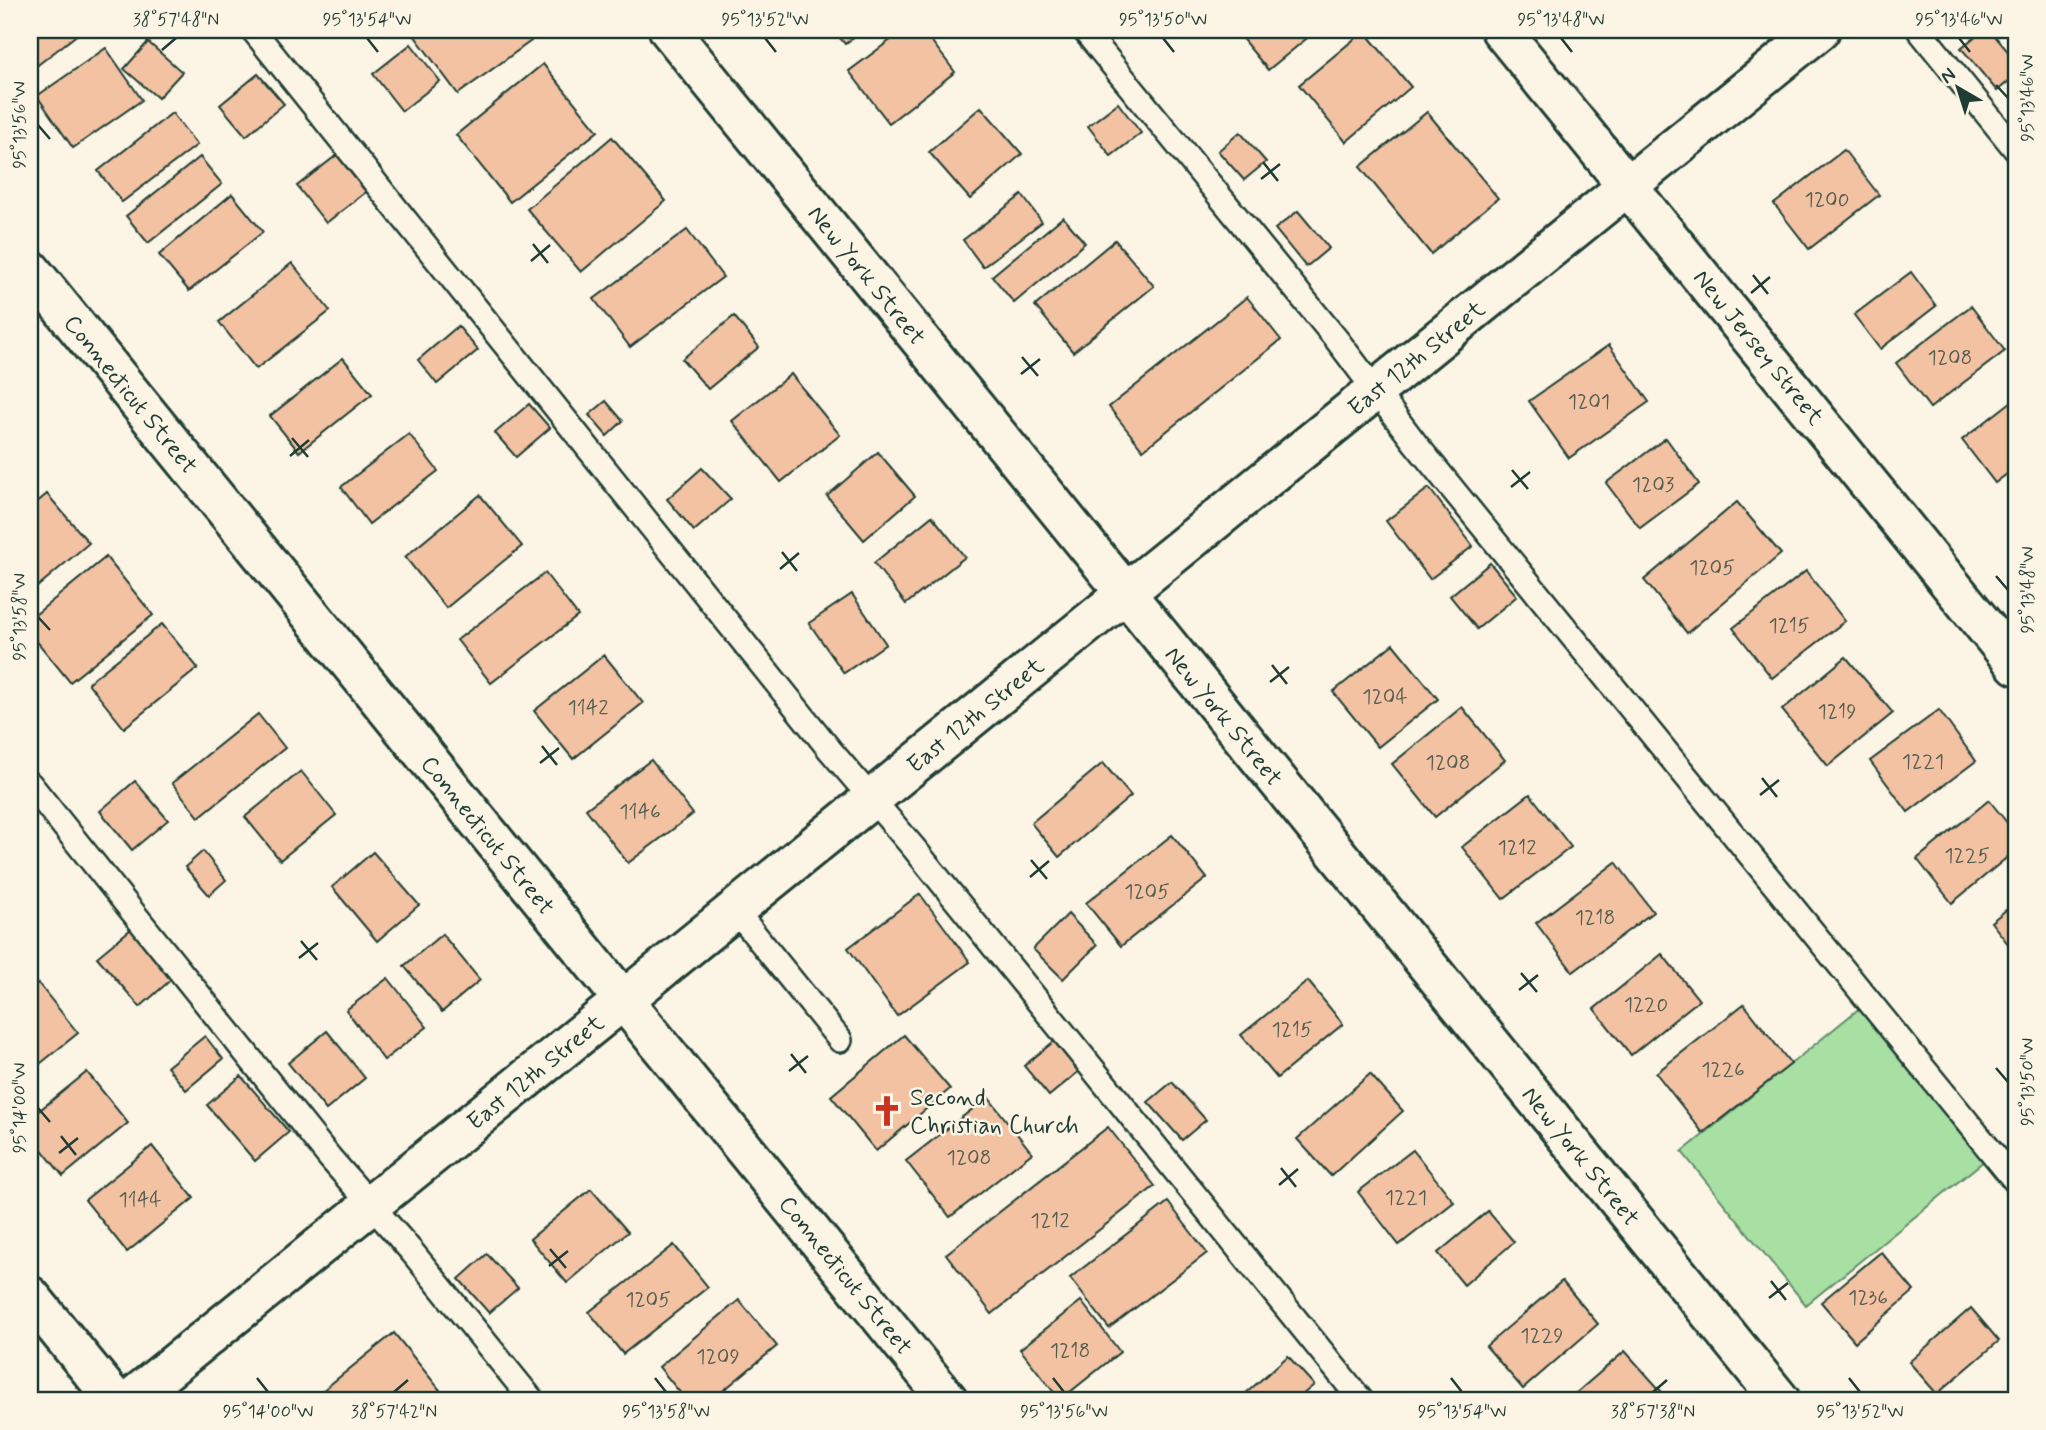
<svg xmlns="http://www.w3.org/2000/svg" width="2046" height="1430" font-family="Mynerve,sans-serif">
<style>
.green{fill:#a8dfa3;stroke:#648e6c;stroke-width:2}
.building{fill:#f3c2a3;stroke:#1f3d34;stroke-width:2}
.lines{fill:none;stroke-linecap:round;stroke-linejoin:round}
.service-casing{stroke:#1f3d34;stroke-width:28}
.minor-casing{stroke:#1f3d34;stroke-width:44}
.tertiary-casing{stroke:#1f3d34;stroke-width:44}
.service{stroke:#fcf5e5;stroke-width:23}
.minor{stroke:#fcf5e5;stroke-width:38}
.tertiary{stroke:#fcf5e5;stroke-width:38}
.ticks{fill:none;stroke:#1f3d34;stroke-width:2.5}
.labels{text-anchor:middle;stroke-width:5;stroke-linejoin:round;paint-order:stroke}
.number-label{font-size:21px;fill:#545e50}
.street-label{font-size:24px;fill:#1f3d34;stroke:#fcf5e5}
.poi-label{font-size:24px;fill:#1f3d34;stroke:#fcf5e5;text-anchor:start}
.neatline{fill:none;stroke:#1f3d34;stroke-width:2.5}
.ticks-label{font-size:18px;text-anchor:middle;fill:#1f3d34}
</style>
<rect width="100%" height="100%" fill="#fcf5e5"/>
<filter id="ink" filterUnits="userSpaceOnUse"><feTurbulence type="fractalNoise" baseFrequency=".0143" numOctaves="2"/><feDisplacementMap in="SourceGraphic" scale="14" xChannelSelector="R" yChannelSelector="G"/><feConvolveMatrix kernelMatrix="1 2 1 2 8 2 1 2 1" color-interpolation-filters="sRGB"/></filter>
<g filter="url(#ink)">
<polygon class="green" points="1861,1007 1985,1160 1806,1305 1682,1152"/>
<g class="building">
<polygon points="30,30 83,30 30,71"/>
<polygon points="421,30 523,30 531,41 458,94 414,35"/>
<polygon points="833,30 863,30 845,44"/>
<polygon points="904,30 923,30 955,72 889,123 849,71"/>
<polygon points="1235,30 1317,30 1268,70"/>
<polygon points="1983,30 1990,30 2016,61 2016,75 1997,91 1961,48"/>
<polygon points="1364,31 1411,87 1346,142 1299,85"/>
<polygon points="148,42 182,72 158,98 124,69"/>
<polygon points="411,44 440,81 402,111 373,74"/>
<polygon points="106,48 142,100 73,148 37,96"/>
<polygon points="543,64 598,131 510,202 456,135"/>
<polygon points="258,74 284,104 246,136 220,105"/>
<polygon points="1118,103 1141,133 1111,156 1088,126"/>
<polygon points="981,107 1022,154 970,199 929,152"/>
<polygon points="1427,112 1498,198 1431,254 1360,167"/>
<polygon points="172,113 197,145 122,202 98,171"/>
<polygon points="1240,132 1266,162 1244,180 1218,151"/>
<polygon points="612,137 666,201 581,272 527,209"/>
<polygon points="1844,150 1879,195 1809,249 1774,204"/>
<polygon points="337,155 366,192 326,223 297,186"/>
<polygon points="200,157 222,184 148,243 126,216"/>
<polygon points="232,194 263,232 189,291 159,255"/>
<polygon points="1022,195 1042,222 983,267 963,240"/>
<polygon points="1298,211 1329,248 1306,267 1275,229"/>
<polygon points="1063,217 1085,243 1014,303 992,276"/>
<polygon points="687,230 723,277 630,347 594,299"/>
<polygon points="1115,240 1154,286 1073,352 1035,306"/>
<polygon points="292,263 330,311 256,369 219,322"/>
<polygon points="1911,272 1936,306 1880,349 1854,315"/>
<polygon points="1247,297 1281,340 1143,450 1109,407"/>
<polygon points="1971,306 2005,351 1930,408 1896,363"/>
<polygon points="734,316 759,347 708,389 682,359"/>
<polygon points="458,326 478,350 437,384 418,360"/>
<polygon points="1609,345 1649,402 1569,458 1529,401"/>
<polygon points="343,358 372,394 299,452 270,416"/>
<polygon points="791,374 840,435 781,482 732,421"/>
<polygon points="2016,398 2016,467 1995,483 1962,440"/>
<polygon points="606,401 623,421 607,436 589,415"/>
<polygon points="529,404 550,428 516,457 495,433"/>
<polygon points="409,434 438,471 369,524 341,487"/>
<polygon points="1666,438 1699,484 1640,528 1606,483"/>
<polygon points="878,452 915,496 864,540 827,496"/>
<polygon points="702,468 731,499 694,531 667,499"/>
<polygon points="1429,488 1473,546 1430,579 1386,521"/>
<polygon points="47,494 89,543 30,593 30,508"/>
<polygon points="480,495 522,546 446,608 405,557"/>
<polygon points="1737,502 1781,554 1687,633 1644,580"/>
<polygon points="932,516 965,557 906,604 874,563"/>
<polygon points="106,557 153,615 70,682 30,633 30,619"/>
<polygon points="1490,563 1517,596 1477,629 1450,596"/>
<polygon points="1806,571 1845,621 1772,678 1733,628"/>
<polygon points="545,573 578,616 491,683 457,640"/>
<polygon points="852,594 886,644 844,673 809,623"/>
<polygon points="162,624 198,668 124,728 88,683"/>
<polygon points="1393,644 1438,699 1378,747 1333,692"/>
<polygon points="604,655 643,703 573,759 534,711"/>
<polygon points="1846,657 1893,713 1828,766 1782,710"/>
<polygon points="1462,707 1505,760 1435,817 1392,764"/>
<polygon points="1939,710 1976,761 1908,812 1870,761"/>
<polygon points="258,714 285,748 199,817 172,783"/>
<polygon points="651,760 693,814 628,863 586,809"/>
<polygon points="1103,763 1131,796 1059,857 1031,823"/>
<polygon points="301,771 336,815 280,860 245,817"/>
<polygon points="135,781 168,820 132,850 100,811"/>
<polygon points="1530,794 1571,847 1503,899 1462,847"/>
<polygon points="1989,800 2016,834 2016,850 1952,903 1917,859"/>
<polygon points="1172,835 1207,878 1121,946 1086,903"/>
<polygon points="203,851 226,880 209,895 185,867"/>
<polygon points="373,852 419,905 377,941 332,887"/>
<polygon points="1616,862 1653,912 1573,972 1536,923"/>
<polygon points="920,894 970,962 897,1016 848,948"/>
<polygon points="2016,902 2016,954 1991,922"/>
<polygon points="1068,914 1097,945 1063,979 1033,949"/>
<polygon points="131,929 173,978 140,1007 97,957"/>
<polygon points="442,934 480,980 442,1012 404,966"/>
<polygon points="1662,954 1699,1000 1631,1055 1594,1009"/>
<polygon points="388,978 427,1027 384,1060 346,1010"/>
<polygon points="1308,981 1343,1024 1277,1078 1241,1035"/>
<polygon points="38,983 78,1033 30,1072 30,989"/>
<polygon points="1744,1004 1791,1064 1703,1133 1656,1073"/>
<polygon points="327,1031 365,1078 326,1110 288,1063"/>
<polygon points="904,1035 950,1089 876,1151 831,1096"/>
<polygon points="205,1036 223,1059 186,1090 167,1067"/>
<polygon points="1058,1038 1083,1068 1049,1096 1024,1066"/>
<polygon points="87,1072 128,1123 63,1176 30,1135 30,1118"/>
<polygon points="1370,1074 1403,1111 1331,1176 1297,1139"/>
<polygon points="241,1076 289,1132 255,1161 207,1105"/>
<polygon points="1172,1082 1206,1120 1182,1140 1148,1102"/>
<polygon points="988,1097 1032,1153 950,1217 906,1161"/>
<polygon points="1108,1127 1155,1186 992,1314 946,1254"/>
<polygon points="152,1146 194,1198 127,1252 85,1200"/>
<polygon points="1413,1150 1454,1202 1399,1245 1358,1192"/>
<polygon points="591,1189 628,1232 567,1283 530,1239"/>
<polygon points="1168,1202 1207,1253 1109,1328 1070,1278"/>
<polygon points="1488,1211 1514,1242 1464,1285 1438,1253"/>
<polygon points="674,1245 708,1287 623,1354 589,1312"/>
<polygon points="1881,1252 1914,1291 1855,1342 1821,1302"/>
<polygon points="487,1254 518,1288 489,1313 459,1279"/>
<polygon points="1562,1281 1598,1324 1523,1389 1486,1346"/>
<polygon points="739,1300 777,1346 712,1400 686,1400 659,1367"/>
<polygon points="1081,1301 1120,1352 1060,1400 1020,1349"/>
<polygon points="1971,1308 1999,1341 1937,1394 1909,1362"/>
<polygon points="394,1333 440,1390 427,1400 311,1400"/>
<polygon points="1625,1351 1669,1400 1568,1400"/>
<polygon points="1288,1356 1314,1385 1296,1400 1251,1400 1245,1394"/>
</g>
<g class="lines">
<defs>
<g id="service">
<polyline points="253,30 830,750 913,847 1361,1400"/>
<polyline points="1084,30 1337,340 1415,443 2016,1182"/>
<polyline points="1919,30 2016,150"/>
<polyline points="30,784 330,1158 413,1253 532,1400"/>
<polyline points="735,910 840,1040"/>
</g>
<g id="minor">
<polyline points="669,30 1780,1400"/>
<polyline points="1501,30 2016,665"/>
<polyline points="30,1296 115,1400"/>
<polyline points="130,1400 1820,30"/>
</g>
<polyline id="tertiary" points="30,269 948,1400"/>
</defs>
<use href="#service" class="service-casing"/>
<use href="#minor" class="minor-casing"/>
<use href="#tertiary" class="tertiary-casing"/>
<use href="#service" class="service"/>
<use href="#minor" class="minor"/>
<use href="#tertiary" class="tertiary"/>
</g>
</g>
<path class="ticks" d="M367,38L378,52M765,38L776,52M1163,38L1174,52M1561,38L1572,52M1959,38L1970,52M162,50L176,38M1996,85L2008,98M38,125L50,139M1263,162L1278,181M1261,179L1280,164M533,244L548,263M531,261L550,245M1753,275L1768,294M1751,293L1770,277M1022,357L1038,376M1021,374L1040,359M292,438L308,457M290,456L309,440M1512,470L1528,489M1511,487L1530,472M782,552L797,571M780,569L799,553M1996,576L2008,590M38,617L50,630M1272,665L1287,684M1270,682L1289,667M542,746L557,765M540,763L559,748M1762,778L1777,797M1760,795L1779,780M1031,860L1047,879M1030,877L1049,861M301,941L317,960M299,958L318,943M1521,973L1537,992M1519,990L1538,975M791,1054L806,1073M1996,1068L2008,1082M789,1071L808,1056M38,1108L50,1122M61,1136L76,1155M59,1153L78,1138M1281,1168L1296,1187M1279,1185L1298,1169M550,1249L566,1268M549,1266L568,1251M1771,1281L1786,1300M1769,1298L1788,1283M257,1378L268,1392M655,1378L666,1392M1053,1378L1064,1392M1451,1378L1462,1392M1849,1378L1860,1392M394,1392L408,1380M1653,1392L1667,1380"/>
<defs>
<symbol id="church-bare" viewBox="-9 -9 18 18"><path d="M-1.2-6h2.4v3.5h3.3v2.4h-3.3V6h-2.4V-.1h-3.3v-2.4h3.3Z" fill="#c8321e" stroke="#fcf5e5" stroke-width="2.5" paint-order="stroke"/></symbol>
</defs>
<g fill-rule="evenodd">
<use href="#church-bare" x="865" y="1089" width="44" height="44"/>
</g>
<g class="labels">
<g class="number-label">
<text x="1827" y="206">1200</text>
<text x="1950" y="364">1208</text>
<text x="1589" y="408">1201</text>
<text x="1653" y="491">1203</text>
<text x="1712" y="574">1205</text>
<text x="1789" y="632">1215</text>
<text x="1385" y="703">1204</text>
<text x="588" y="714">1142</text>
<text x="1837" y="718">1219</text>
<text x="1923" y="768">1221</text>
<text x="1448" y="769">1208</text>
<text x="640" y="818">1146</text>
<text x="1517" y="854">1212</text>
<text x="1967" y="862">1225</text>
<text x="1147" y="898">1205</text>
<text x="1595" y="924">1218</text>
<text x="1646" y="1011">1220</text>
<text x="1292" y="1036">1215</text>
<text x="1723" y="1076">1226</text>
<text x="969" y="1164">1208</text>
<text x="1406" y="1204">1221</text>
<text x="140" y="1206">1144</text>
<text x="1050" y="1227">1212</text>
<text x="1868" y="1304">1236</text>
<text x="648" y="1306">1205</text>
<text x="1542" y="1342">1229</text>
<text x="1070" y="1357">1218</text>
<text x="718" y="1363">1209</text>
</g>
<g class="street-label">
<text transform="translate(867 275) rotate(51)" y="8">New York Street</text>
<text transform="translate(1759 347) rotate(51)" y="8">New Jersey Street</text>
<text transform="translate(1416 358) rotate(-39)" y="8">East 12th Street</text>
<text transform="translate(131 394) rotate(51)" y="8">Connecticut Street</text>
<text transform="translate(975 715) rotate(-39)" y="8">East 12th Street</text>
<text transform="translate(1224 716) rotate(51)" y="8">New York Street</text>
<text transform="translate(488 835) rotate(51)" y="8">Connecticut Street</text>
<text transform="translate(535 1072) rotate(-39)" y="8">East 12th Street</text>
<text transform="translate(1581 1156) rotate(51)" y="8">New York Street</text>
<text transform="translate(846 1275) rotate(51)" y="8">Connecticut Street</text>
</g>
<g class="poi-label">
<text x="910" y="1105">Second<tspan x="910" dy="28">Christian Church</tspan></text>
</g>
</g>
<rect width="2046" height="1430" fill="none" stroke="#fcf5e5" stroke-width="77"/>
<g transform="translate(1958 88) rotate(321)" stroke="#fcf5e5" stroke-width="5" paint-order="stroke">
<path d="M0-5L12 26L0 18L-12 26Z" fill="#1f3d34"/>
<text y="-10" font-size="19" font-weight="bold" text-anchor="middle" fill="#1f3d34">N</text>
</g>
<rect x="38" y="38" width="1970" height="1354" class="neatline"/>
<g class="ticks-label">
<text x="176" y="25">38°57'48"N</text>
<text x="367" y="25">95°13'54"W</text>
<text x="765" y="25">95°13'52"W</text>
<text x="1163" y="25">95°13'50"W</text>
<text x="1561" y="25">95°13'48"W</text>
<text x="1959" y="25">95°13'46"W</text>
<text transform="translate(2027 98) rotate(-90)" y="6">95°13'46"W</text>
<text transform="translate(19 125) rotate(-90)" y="6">95°13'56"W</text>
<text transform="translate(2027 590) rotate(-90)" y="6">95°13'48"W</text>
<text transform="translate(19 617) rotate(-90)" y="6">95°13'58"W</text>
<text transform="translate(2027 1082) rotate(-90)" y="6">95°13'50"W</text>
<text transform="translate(19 1108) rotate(-90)" y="6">95°14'00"W</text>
<text x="268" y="1417">95°14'00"W</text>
<text x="394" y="1417">38°57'42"N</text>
<text x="666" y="1417">95°13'58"W</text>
<text x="1064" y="1417">95°13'56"W</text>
<text x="1462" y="1417">95°13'54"W</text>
<text x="1653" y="1417">38°57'38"N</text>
<text x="1860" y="1417">95°13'52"W</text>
</g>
</svg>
